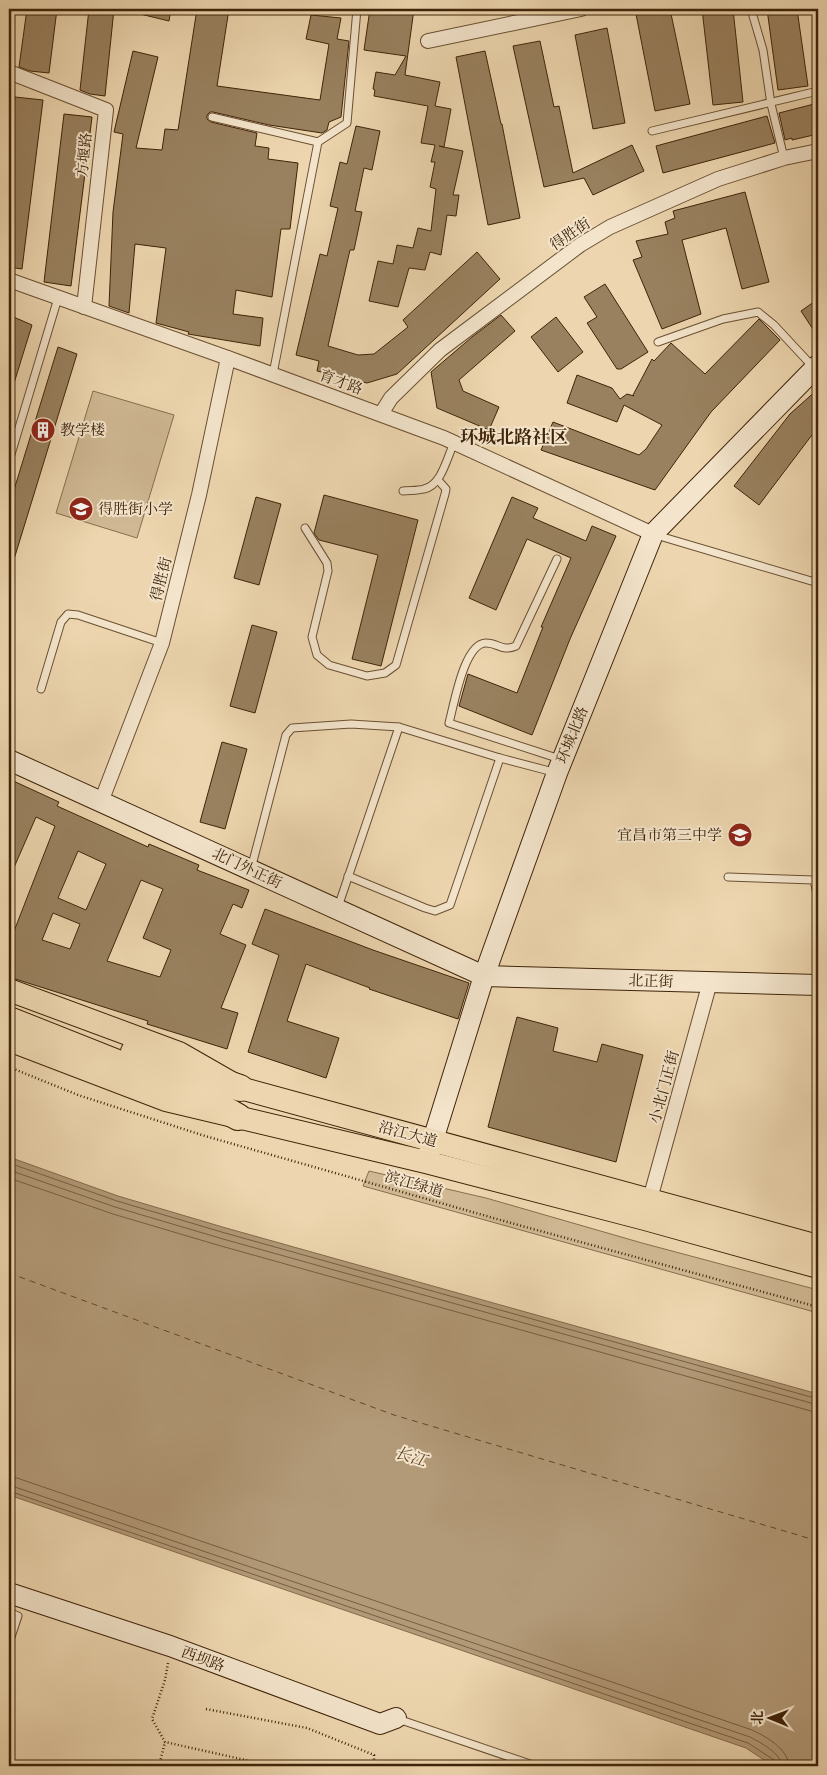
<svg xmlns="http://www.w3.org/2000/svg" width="827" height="1775" font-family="'IM FELL DW Pica','Noto Serif SC',serif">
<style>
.green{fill:#cfb893;stroke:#876e4e}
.water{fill:#b29977;stroke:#846a4b}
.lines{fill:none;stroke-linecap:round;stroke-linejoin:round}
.shore{stroke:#785e40;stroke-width:1}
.ferry{stroke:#62472a;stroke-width:1;stroke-dasharray:6 5;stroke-linecap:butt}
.building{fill:#99815f;stroke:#3f2409;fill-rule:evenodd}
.lane-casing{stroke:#6a5032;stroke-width:9}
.street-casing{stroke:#6a5032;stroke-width:16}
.secondary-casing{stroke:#3f2409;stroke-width:22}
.primary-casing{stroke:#3f2409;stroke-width:24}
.highway-casing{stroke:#3f2409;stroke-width:28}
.path{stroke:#3f2409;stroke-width:2.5;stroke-dasharray:1 2.5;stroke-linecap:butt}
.lane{stroke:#f3e4cb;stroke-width:7}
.street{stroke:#f3e4cb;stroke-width:14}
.secondary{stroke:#f3e4cb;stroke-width:20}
.primary{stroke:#edd6af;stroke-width:22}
.highway{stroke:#edd6af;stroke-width:26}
.labels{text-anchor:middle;stroke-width:4;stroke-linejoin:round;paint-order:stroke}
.street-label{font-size:15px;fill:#3f2409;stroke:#f3e4cb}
.poi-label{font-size:15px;fill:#3f2409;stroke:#f3e4cb;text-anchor:start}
.water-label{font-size:16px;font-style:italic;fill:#62472a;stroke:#f3e4cb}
.quarter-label{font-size:18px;font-weight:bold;fill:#3f2409;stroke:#f3e4cb}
</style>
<rect width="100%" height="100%" fill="#edd6af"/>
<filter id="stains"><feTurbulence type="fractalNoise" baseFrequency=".004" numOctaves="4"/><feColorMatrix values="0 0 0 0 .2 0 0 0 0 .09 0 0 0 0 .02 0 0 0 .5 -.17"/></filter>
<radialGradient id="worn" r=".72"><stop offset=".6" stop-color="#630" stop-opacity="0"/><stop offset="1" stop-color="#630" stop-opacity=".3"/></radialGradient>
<g class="green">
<polygon points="93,391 174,415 137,538 56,513"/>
<polygon points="369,1171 486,1198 642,1243 818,1290 818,1313 363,1186"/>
</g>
<polygon class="water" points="9,1157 118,1196 226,1228 818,1394 818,1766 776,1766 770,1764 746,1748 9,1495"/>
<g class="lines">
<g class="shore">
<polyline points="9,1163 117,1201 225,1233 818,1399"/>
<polyline points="9,1170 115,1207 223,1239 818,1405"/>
<polyline points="9,1178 113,1214 221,1246 818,1413"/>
<path d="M9,1477L17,1478L752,1730C767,1737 788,1749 789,1766"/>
<path d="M9,1485L750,1737C761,1743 781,1753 782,1766"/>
<polyline points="9,1491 748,1743 774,1760 775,1766"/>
</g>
<polyline class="ferry" points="9,1273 394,1415 818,1541"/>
</g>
<g class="building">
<polygon points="27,9 57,9 49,73 30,71 19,67"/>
<polygon points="89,9 114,9 105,96 90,94 80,90"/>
<polygon points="136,9 171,9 169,21 136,13"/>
<polygon points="197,9 229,9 217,86 320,100 329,44 306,39 311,15 341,18 337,39 349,41 341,117 329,122 327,130 322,133 269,125 213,112 210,112 207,115 207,119 211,122 257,133 255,146 269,148 268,159 298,163 290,229 281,229 272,297 236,290 233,314 263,318 260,346 188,334 189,332 156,323 166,248 135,244 129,313 109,306 113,212 123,134 114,132 133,51 158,57 136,148 162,150 165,129 178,130"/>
<polygon points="370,9 414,9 405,75 440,82 435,106 451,109 444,147 439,146 463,151 453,195 459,195 456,216 447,215 441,255 430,252 425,270 409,268 398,307 369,301 378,261 393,264 397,245 413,248 418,228 431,231 436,189 430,187 435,162 431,162 435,145 421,143 428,106 374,96 375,90 373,89 376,72 395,75 406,56 364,50"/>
<polygon points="635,9 670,9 690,104 655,111"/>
<polygon points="702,9 733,9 743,102 713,105"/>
<polygon points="767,9 797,9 808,86 778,90"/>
<polygon points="607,28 625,123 593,129 575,35"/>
<polygon points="540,41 554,107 559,106 573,173 632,145 644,171 593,195 584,178 544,187 513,46"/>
<polygon points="485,51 501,124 502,124 520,218 488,225 456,57"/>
<polygon points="15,97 43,100 22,269 9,267 9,145"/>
<polygon points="818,103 818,134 792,140 792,138 785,140 779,113"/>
<polygon points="64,114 92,117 71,286 44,282"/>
<polygon points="767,116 775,143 663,173 656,146"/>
<polygon points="356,126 380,131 372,170 364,168 355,211 362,212 354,250 350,250 328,346 358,355 374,354 408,327 403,320 477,252 500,279 397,374 367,383 317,371 319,361 296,355 320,254 327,256 338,208 330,206 340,162 347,164"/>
<polygon points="745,192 769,282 742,289 726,228 682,240 701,314 662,329 633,260 642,257 636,241 668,234 665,222 675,218 673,211"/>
<polygon points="605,284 648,352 621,369 617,369 587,323 597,317 584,297"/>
<polygon points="818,299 818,337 801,311"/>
<polygon points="9,315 32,325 11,393 9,393"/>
<polygon points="501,315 515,331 459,380 463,391 499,407 489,430 437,408 431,372 472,337"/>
<polygon points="556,317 583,352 558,372 531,337"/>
<polygon points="759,319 780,340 711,412 655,490 541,450 553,422 639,455 646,449 662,425 624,405 617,422 567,403 577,375 612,388 620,399 627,394 634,396 633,395 652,359 654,361 671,343 705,374"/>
<polygon points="58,347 77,354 11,569 9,568 9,506"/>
<polygon points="818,389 818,427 759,505 734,486 790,414"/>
<polygon points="324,495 418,520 381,666 352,659 378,555 319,540 314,533"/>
<polygon points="256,497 281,504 259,585 234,578"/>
<polygon points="512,497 538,508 533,518 586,541 592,526 616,536 570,639 532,735 459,706 468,674 517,693 543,627 541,627 571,558 527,539 496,610 469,598"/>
<polygon points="252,625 277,632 255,713 230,706"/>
<polygon points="222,742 247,749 225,829 200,822"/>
<path d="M9,779L59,802L57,806L148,847L149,844L199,865L197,870L249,890L242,908L233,904L220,934L246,945L221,1008L238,1013L227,1049L147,1024L148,1021L9,977V944L55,826L36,817L9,879ZM78,851L106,864L86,910L58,898ZM141,880L163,889L143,938L171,950L160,977L107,961ZM53,913L80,924L70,949L42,940Z"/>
<polygon points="265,909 373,950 469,983 458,1019 369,989 370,988 306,964 287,1021 339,1038 326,1078 248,1052 279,955 252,944"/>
<polygon points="517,1017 558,1028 553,1051 597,1062 602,1044 643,1055 616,1162 488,1127"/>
</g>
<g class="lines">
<defs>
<g id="lane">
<polyline points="751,9 763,50 771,104 784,158"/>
<polyline points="212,117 318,142 273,374"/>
<polyline points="652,131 818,91"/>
<polyline points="318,142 347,123 357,9"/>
<polyline points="658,342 723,319 758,312 774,325 814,368"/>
<polyline points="9,461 58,298"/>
<path d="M403,491C410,490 417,491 424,489C442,485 447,457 454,443"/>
<polyline points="305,528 327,563 328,571 312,637 317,655 329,665 367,676 385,673 396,665 445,494 446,489 438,480"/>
<polyline points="656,535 818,583"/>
<path d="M557,559L516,646C501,652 499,643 486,643C464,643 454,705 449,723L560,759"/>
<polyline points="41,689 61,622 68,614 78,615 162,643"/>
<polyline points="251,869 286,735 292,728 351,724 399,727 500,758 557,773"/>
<polyline points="348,876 425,908 435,911 450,905 500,758"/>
<polyline points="728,877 814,880 818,899"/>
<polyline points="338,907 399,727"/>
<polyline points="817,982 818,927"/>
<polyline points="9,1612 18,1616 9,1643"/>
<polyline points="398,1719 536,1766"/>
</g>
<g id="street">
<polyline points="428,41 581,9"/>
<polyline points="9,72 106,110 84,307"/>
<polyline points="9,280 228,358 444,438 653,534"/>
<polyline points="381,414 391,398 440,350 580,245 610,227 718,179 784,158 818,151"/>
<polyline points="101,802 162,643 199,495 228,358"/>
<polyline points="650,1199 710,982"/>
</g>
<g id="secondary">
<polyline points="9,760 484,976 818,985"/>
<polyline points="428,1156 484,976 557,773 653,534 818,365"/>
<polyline points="9,1593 170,1646 380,1724 396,1718"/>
</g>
<g id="primary">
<polyline points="9,990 179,1053 240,1088 818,1246"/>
<polyline points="9,1040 166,1100 426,1162 645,1219 818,1267"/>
</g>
<g id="highway">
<polyline points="9,1020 203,1097 238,1117"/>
<polyline points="134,1052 240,1088"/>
</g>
</defs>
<use href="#lane" class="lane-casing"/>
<use href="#street" class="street-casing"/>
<use href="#secondary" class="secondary-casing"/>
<use href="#primary" class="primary-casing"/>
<use href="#highway" class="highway-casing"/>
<g class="path">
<polyline points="9,1067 78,1095 205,1136 511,1223 818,1307"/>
<polyline points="168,1663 165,1680 152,1719 165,1742 272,1766"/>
<polyline points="206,1709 307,1728 374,1755 374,1766"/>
<polyline points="159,1766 165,1742"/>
</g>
<use href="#lane" class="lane"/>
<use href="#street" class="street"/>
<use href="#secondary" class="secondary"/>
<use href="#primary" class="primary"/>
<use href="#highway" class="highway"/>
</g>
<defs>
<symbol id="building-disc" viewBox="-11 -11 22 22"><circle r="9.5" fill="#8f2418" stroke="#f3e4cb"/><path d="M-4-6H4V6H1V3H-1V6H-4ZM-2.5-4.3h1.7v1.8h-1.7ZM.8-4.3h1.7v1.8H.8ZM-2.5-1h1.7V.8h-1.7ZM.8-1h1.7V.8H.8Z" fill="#fff"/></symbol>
<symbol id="school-disc" viewBox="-11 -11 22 22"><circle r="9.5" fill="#8f2418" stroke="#f3e4cb"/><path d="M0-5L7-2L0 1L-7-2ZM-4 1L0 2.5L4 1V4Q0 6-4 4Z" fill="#fff"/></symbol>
</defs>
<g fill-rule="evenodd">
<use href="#building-disc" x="29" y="416" width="28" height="28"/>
<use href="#school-disc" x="67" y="495" width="28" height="28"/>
<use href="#school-disc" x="726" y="821" width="28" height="28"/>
</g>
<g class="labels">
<g class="street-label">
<text transform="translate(84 155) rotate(-84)" y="5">方堰路</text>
<text transform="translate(570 234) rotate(-34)" y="5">得胜街</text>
<text transform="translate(341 382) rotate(20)" y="5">育才路</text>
<text transform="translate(161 579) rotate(-76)" y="5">得胜街</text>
<text transform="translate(572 735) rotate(-68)" y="5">环城北路</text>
<text transform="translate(247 868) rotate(25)" y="5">北门外正街</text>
<text transform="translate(651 981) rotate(2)" y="5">北正街</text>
<text transform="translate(664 1087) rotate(-75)" y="5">小北门正街</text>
<text transform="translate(408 1134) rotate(15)" y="5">沿江大道</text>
<text transform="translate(414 1184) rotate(16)" y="5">滨江绿道</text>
<text transform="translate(203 1659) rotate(20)" y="5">西坝路</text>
</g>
<g class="poi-label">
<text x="60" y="435">教学楼</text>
<text x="98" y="514">得胜街小学</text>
<text x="722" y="840" text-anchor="end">宜昌市第三中学</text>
</g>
<g class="water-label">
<text transform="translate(411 1456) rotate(17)" y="6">长江</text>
</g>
<g class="quarter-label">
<text x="514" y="443">环城北路社区</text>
</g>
</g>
<rect width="827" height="1775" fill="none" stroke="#edd6af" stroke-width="30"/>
<rect x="10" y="10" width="807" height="1755" fill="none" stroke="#3f2409" stroke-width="2.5"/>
<rect x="15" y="15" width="797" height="1745" fill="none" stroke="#3f2409"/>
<g transform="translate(770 1718) rotate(271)" stroke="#f3e4cb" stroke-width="4" paint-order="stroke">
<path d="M0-4L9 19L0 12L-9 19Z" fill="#3f2409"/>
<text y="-8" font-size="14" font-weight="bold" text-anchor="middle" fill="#3f2409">北</text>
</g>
<rect width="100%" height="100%" filter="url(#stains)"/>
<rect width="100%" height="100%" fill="url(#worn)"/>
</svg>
